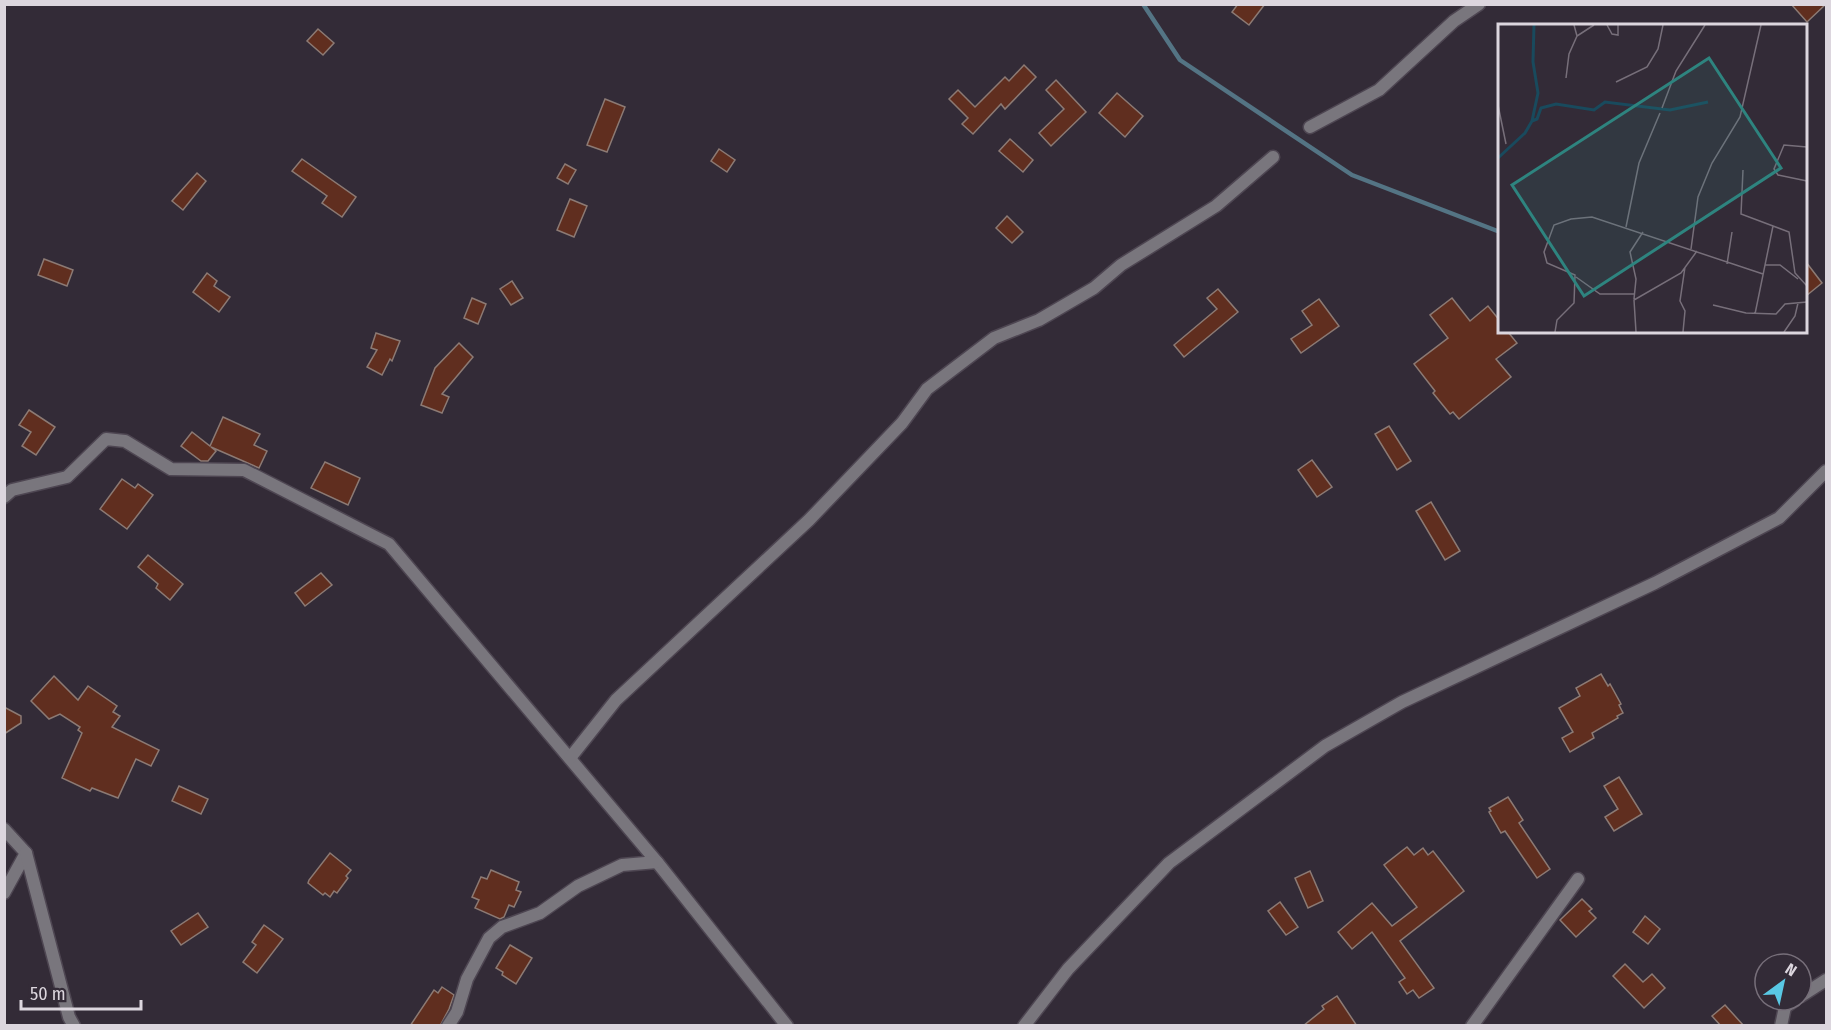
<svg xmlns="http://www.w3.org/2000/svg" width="1831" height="1030" font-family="'Fira Sans Condensed',sans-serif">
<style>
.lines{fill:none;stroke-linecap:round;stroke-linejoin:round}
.stream{stroke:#547484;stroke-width:4.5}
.building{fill:#602e1f;stroke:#8c7a74;stroke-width:1.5}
.minor-casing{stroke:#4e4652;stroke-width:15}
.minor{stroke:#79767d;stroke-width:12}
.inset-river{fill:none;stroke:#194a5d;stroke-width:3}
.inset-road{fill:none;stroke:#776f7a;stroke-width:1.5}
.view{fill:#2e847f;fill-opacity:0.15;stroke:#2e847f;stroke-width:3}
.inset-edge{fill:none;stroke:#dcd6de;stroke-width:3}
</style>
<rect width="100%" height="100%" fill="#332b37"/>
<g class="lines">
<polyline class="stream" points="1143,4 1180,60 1352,175 1500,232"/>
</g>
<g class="building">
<polygon points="1238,4 1265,4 1249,25 1232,12"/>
<polygon points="1791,4 1826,4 1807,22"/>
<polygon points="318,29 334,43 323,55 307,41"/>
<polygon points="1024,65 1036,77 1005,109 1001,104 973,134 962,124 968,118 949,99 958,90 975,107 1005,77 1009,81"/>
<polygon points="1056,80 1086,112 1051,146 1039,133 1064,109 1046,90"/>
<polygon points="1117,93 1143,116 1125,137 1099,113"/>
<polygon points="605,99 625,107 607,152 587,145"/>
<polygon points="1010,139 1033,160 1023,172 999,151"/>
<polygon points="719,149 735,160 727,172 711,161"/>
<polygon points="302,159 356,197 342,217 322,203 327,196 292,171"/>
<polygon points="565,164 576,170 568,184 557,178"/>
<polygon points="197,173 206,181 183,210 172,201"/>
<polygon points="570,199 587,206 574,237 557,230"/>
<polygon points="1007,216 1023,232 1012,243 996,228"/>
<polygon points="44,259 73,270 67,286 38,275"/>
<polygon points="1806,262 1822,283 1806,296"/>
<polygon points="207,273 217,281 214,286 230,297 219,312 193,292"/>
<polygon points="512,281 523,298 511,305 500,289"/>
<polygon points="1218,289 1238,312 1184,357 1174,345 1217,309 1207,298"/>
<polygon points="472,298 486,304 478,324 464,318"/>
<polygon points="1452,298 1470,321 1488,306 1500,321 1500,332 1508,332 1517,343 1496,359 1511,377 1459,419 1453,412 1450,414 1433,393 1435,391 1414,364 1448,338 1430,315"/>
<polygon points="1319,299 1339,326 1301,353 1291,339 1312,325 1302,311"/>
<polygon points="376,333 400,341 392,361 390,359 382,375 367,367 377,350 371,348"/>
<polygon points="459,343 473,357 442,394 449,397 442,413 421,405 435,368"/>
<polygon points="29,410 55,427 36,455 22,446 31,432 19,425"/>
<polygon points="223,417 260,434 254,445 267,451 259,468 211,447 216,451 208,461 201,461 181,446 192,432 210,446"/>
<polygon points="1389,426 1411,461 1397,470 1375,434"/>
<polygon points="1312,460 1332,487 1317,497 1298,470"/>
<polygon points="325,462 360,478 348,505 311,488"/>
<polygon points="122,479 135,488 138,484 153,495 127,529 100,509"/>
<polygon points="1431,502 1460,551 1445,560 1416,511"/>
<polygon points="148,555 183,584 170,600 156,588 158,584 138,567"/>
<polygon points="321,573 332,585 305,606 295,593"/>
<polygon points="1601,674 1608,686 1610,684 1621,704 1619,705 1623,713 1617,716 1618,718 1592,733 1594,738 1570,752 1562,738 1573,732 1559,708 1580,696 1576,688"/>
<polygon points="54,676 78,700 88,686 117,706 113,712 120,716 112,727 159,750 151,766 136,759 118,798 92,788 90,791 62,778 82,733 78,730 80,727 60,714 49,719 31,701"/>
<polygon points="4,707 21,716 21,723 4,734"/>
<polygon points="1619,777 1642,814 1614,831 1605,817 1618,809 1604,786"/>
<polygon points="179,786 208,799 201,814 172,801"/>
<polygon points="1508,797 1523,820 1519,823 1550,869 1537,878 1505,831 1501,833 1489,812 1491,811 1489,808"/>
<polygon points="1407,847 1414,855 1423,848 1428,855 1433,851 1464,891 1400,941 1434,988 1419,998 1413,990 1407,994 1399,982 1405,978 1372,932 1352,949 1338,932 1372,903 1392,926 1417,907 1384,865"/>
<polygon points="330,853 351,870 346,876 348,878 337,893 334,891 330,897 325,893 323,895 308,883 309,880"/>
<polygon points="491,870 519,882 516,890 521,892 514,907 509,905 504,917 500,919 475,908 479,900 472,897 481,877 487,879"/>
<polygon points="1310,871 1323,901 1308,908 1295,878"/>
<polygon points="1582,899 1592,909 1589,911 1596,918 1576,937 1560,920"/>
<polygon points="1280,902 1298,927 1286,935 1268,911"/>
<polygon points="198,913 208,927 181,945 171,931"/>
<polygon points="1645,916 1660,929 1648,944 1633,932"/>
<polygon points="264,925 283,939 257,973 243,962 256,945 252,942"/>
<polygon points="510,945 532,958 516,984 502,975 503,972 496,968"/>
<polygon points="1625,964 1643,982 1652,974 1665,988 1644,1008 1613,976"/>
<polygon points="442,987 454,995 449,1009 440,1026 410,1026 434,990 438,993"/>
<polygon points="1337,996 1357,1026 1303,1026 1324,1009 1322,1006"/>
<polygon points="1725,1005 1744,1026 1721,1026 1712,1016"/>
</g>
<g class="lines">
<defs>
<g id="minor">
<polyline points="1310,127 1379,90 1454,21 1479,4"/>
<polyline points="4,497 12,490 67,477 106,439 125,441 171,469 244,470 389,544 657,862 787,1026"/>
<polyline points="570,758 616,700 809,520 902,423 927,389 994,338 1039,320 1094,288 1121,265 1216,206 1273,157"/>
<polyline points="4,829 26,853 4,893"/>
<polyline points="26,853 69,1017 74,1026"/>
<polyline points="1801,996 1826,980"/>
<polyline points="448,1026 457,1012 467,979 489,938 502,927 540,913 578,886 622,865 657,862"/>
<polyline points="1024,1026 1068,969 1169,863 1325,746 1402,702 1655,583 1779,518 1826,471"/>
<polyline points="1472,1026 1578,879"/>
<polyline points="1781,1026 1785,1007 1795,1000"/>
</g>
</defs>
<use href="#minor" class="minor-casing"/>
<use href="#minor" class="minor"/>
</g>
<g transform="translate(1498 24)">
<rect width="309" height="309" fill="#332b37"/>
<path class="inset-river" d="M34,97L39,95L43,84L58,80L96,86L107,78L172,86L210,78M0,134L27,109L34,97L40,69L35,38L36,1"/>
<path class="inset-road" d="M109,1L114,10L120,11V1M79,12L96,1M68,54L71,30L79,12L76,1M118,58L149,43L160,25L165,1M0,81L8,120M164,84L178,47L207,1M309,123L286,121L276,145L280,151L309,157M245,146L243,190L291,208L297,249L309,262M128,203L141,139L162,89M193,225L200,173L214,139L242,93L263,1M229,240L234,208M267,241H282L300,255M78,253L102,270H136M136,275L138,255L132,228L145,208M215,281L248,289L278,290L287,280L309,278M257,290L275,202M57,308L59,296L76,279L77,251L49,239L46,228L56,201L73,195L94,193L265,250M138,308L136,276L183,249L199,227M185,308L187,287L182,277L187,243M286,308L297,292L300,279"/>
<path class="view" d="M211,34L283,144L86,272L14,161Z"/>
<rect width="309" height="309" class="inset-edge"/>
</g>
<rect width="1831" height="1030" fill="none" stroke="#dcd6de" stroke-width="12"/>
<g transform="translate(1783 982) rotate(33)"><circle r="28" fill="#332b37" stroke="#776f7a" stroke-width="1.5"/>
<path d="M0-4.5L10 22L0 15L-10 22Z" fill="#59c8e4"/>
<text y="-9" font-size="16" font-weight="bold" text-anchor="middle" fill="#dcd6de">N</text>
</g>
<path d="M21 1000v9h120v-9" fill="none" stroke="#dcd6de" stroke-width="3"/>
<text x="30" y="1000" font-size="18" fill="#dcd6de" stroke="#332b37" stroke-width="4.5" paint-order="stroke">50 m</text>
</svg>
